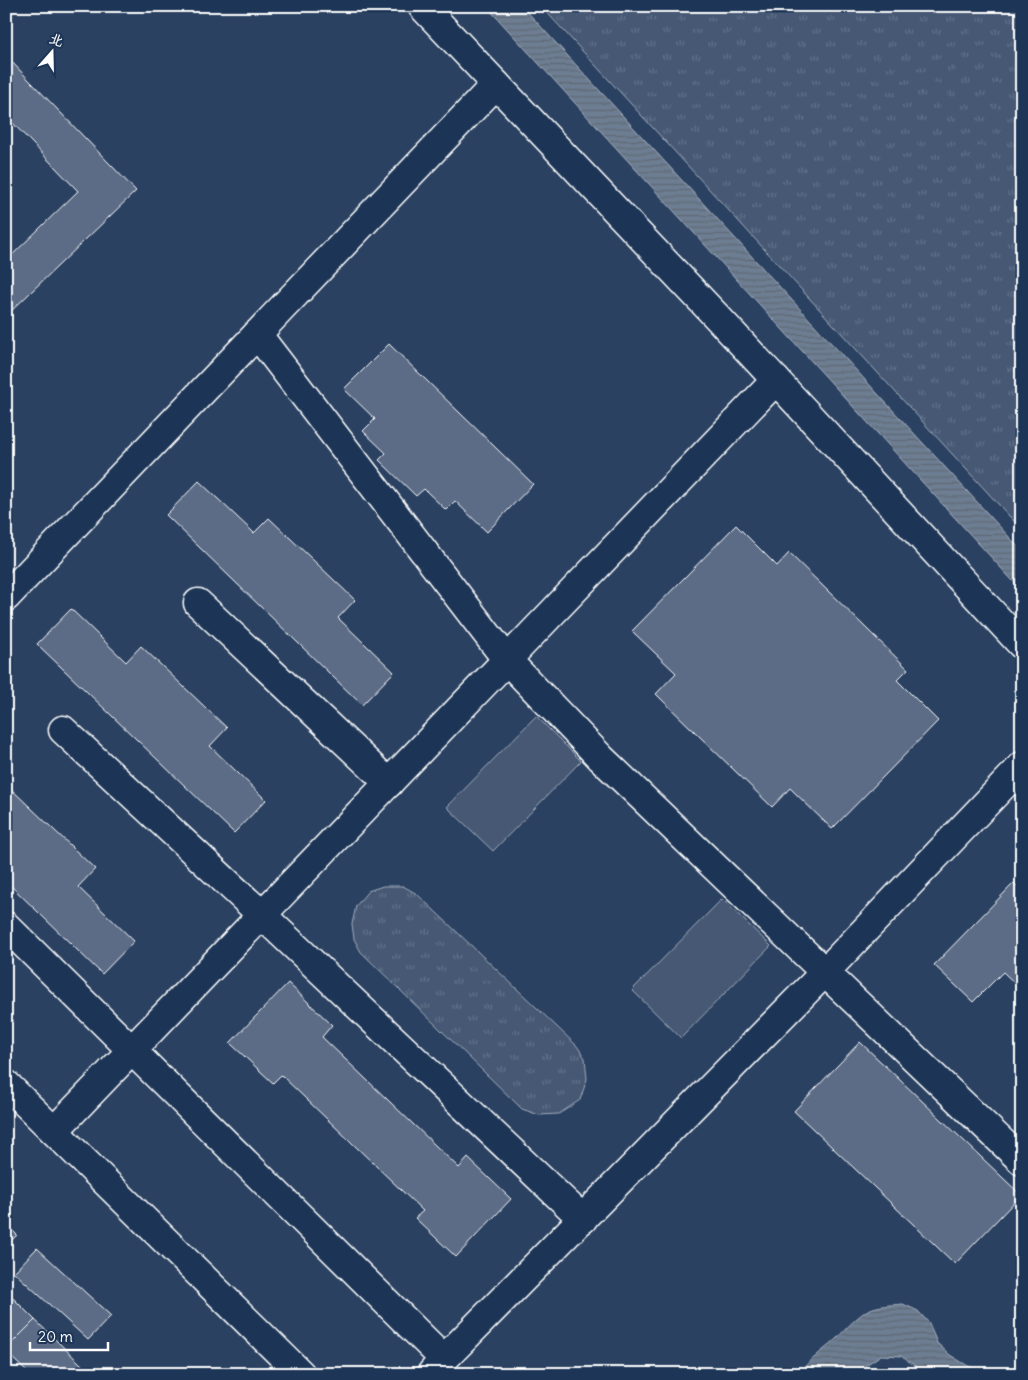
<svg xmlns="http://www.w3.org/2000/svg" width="1028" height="1380" font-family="Delius,'LXGW WenKai TC',sans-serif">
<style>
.grass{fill:url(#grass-tufts);stroke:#a2acba}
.garden{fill:#465975;stroke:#a2acba}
.water{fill:url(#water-rules);stroke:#a7b1be}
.building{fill:#5b6c86;stroke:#fff}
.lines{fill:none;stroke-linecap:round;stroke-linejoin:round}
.minor-casing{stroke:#fff;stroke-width:31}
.minor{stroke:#1d3557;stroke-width:28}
</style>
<defs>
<pattern id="grass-tufts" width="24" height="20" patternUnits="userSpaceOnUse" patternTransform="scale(1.25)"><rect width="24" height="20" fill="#465975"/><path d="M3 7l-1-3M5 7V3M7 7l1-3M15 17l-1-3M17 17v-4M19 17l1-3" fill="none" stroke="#62728a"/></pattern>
<pattern id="water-rules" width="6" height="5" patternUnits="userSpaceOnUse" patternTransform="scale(1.25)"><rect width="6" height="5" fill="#6d7d92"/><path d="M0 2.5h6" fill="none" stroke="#5e6772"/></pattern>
</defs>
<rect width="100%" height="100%" fill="#2a4161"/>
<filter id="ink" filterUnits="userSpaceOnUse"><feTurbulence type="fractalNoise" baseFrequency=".02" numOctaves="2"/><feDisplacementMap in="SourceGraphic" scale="10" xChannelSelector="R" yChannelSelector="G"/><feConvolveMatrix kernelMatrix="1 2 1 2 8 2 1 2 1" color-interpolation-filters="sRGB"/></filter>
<g filter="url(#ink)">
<g class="grass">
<polygon points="541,6 1022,6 1022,530"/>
<polygon points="383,886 403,886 417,894 577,1046 585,1058 587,1079 580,1100 559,1114 539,1115 522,1109 361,952 354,939 352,924 356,906 368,891"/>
</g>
<g class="garden">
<polygon points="536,716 581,761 493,851 447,807"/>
<polygon points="722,899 771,946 681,1038 632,990"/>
</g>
<g class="water">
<polygon points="486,6 522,6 1022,551 1022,591"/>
<path d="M903,1304L918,1311L929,1323L937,1343L950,1355L968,1366L980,1370L985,1374H923L918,1368L901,1356L881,1355L863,1367L859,1374H799C809,1360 823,1351 836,1339C846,1329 856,1317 868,1310C879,1305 892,1305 903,1304Z"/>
</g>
<g class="building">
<polygon points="6,56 136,191 6,316 6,261 78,191 6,116"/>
<polygon points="389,344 533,484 487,532 455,501 446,510 424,489 416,496 379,460 386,453 363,431 375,419 344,389"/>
<polygon points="199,481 254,533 269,518 355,600 338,618 394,672 362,705 166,515"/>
<polygon points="736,525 777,566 789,553 908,669 897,680 938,721 832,829 790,788 772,807 656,694 676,673 632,631"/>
<polygon points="71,609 126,662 141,646 227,728 210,746 266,800 234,833 37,644"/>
<polygon points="9,787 95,869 78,887 134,941 102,974 6,881 6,790"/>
<polygon points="1014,883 1022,891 1022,990 1003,972 973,1002 934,965"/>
<polygon points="288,983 332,1025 322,1037 459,1168 468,1158 511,1199 456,1257 415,1218 423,1211 281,1075 273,1083 230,1043"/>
<polygon points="860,1042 1021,1195 955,1264 794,1111"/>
<polygon points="6,1224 17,1235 6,1246"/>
<polygon points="37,1248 111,1316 88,1340 14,1272"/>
<polygon points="9,1294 35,1320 6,1349 6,1297"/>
<polygon points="35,1320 83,1366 75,1374 29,1374 6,1352 6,1349"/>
</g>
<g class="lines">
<defs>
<g id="minor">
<polyline points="422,6 721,321 1022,645"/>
<polyline points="257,334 507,660 601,758 1022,1161"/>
<polyline points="6,597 496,84"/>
<polyline points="198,603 389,783"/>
<polyline points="63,730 262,915 583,1219"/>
<polyline points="6,926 444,1359 431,1374"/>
<polyline points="6,1084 301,1374"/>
<polyline points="54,1131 776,380"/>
<polyline points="444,1359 825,972 1022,766"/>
</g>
</defs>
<use href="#minor" class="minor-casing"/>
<use href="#minor" class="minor"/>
</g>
</g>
<rect width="1028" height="1380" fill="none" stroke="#1d3557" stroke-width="25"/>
<rect x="12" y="12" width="1003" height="1355" fill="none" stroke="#fff" stroke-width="2" filter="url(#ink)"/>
<g transform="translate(52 52) rotate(20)" stroke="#1d3557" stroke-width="4" paint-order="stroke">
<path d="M0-4L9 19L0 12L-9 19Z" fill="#ffffff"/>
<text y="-8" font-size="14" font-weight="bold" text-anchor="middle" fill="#ffffff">北</text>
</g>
<path d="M30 1342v8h78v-8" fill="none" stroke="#ffffff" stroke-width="2.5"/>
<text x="38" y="1342" font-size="15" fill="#ffffff" stroke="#1d3557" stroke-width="4" paint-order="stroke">20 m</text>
</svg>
